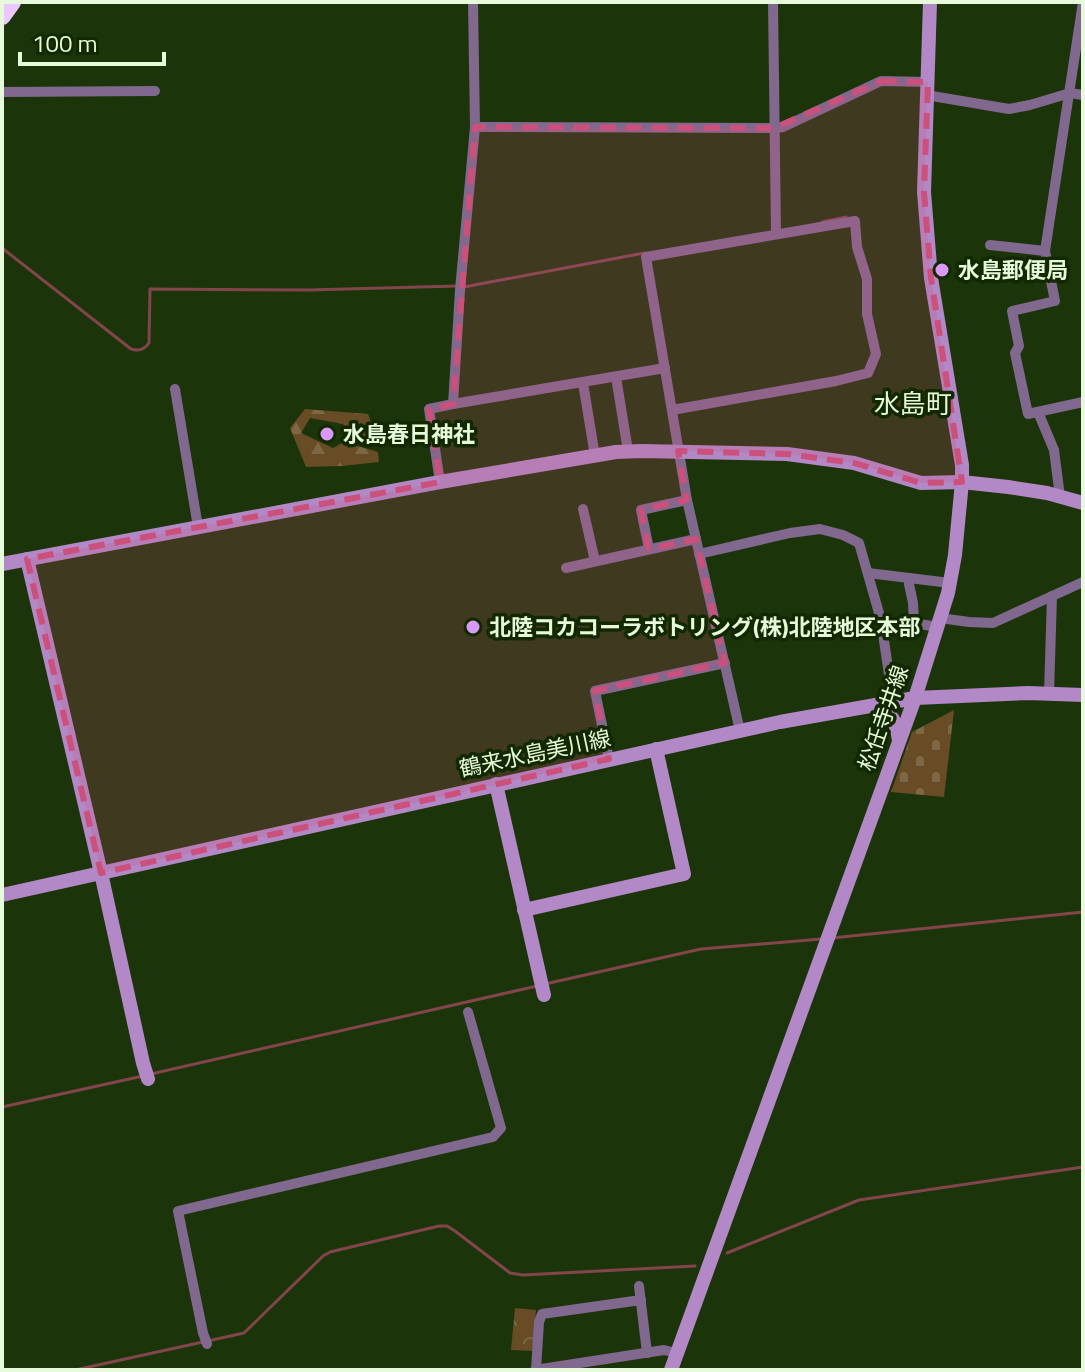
<svg xmlns="http://www.w3.org/2000/svg" width="1085" height="1372" font-family="'Titillium Web','Noto Sans JP',sans-serif">
<style>
.forest{fill:url(#forest-firs)}
.cemetery{fill:url(#cemetery-stones)}
.park{fill:url(#park-crowns)}
.lines{fill:none;stroke-linecap:round;stroke-linejoin:round}
.stream{stroke:#83454c;stroke-width:3}
.street{stroke:#81688e;stroke-width:10}
.secondary{stroke:#b289c6;stroke-width:14}
.highway{stroke:#ecc6ff;stroke-width:18}
.marked{fill:#cb507b;fill-opacity:0.2;stroke:#cb507b;stroke-width:6;stroke-dasharray:16 10;stroke-linejoin:round}
.poi-dot{fill:#d99af7;stroke:#122900;stroke-width:3}
.labels{text-anchor:middle;stroke-width:7;stroke-linejoin:round;paint-order:stroke}
.poi-label{font-size:22px;font-weight:bold;fill:#e6fadb;stroke:#122900;text-anchor:start}
.street-label{font-size:22px;fill:#e6fadb;stroke:#122900}
.quarter-label{font-size:26px;fill:#e6fadb;stroke:#122900}
</style>
<defs>
<pattern id="forest-firs" width="22" height="20" patternUnits="userSpaceOnUse" patternTransform="scale(2)"><rect width="22" height="20" fill="#674c26"/><path d="M5 1l3.5 6h-7zM16 11l3.5 6h-7z" fill="#7d6745"/></pattern>
<pattern id="cemetery-stones" width="16" height="16" patternUnits="userSpaceOnUse" patternTransform="scale(2)"><rect width="16" height="16" fill="#674c26"/><path d="M2 7V4a2 2 0 0 1 4 0v3zM10 15v-3a2 2 0 0 1 4 0v3z" fill="#7d6745"/></pattern>
<pattern id="park-crowns" width="20" height="18" patternUnits="userSpaceOnUse" patternTransform="scale(2)"><rect width="20" height="18" fill="#674c26"/><path d="M2 6a3 3 0 1 1 6 0M12 15a3 3 0 1 1 6 0" fill="none" stroke="#7d6745"/></pattern>
</defs>
<rect width="100%" height="100%" fill="#1c3409"/>
<polygon class="forest" points="305,409 368,414 379,444 347,434 343,424 310,418 301,433 333,448 344,442 378,452 379,462 342,466 306,467 290,428"/>
<polygon class="cemetery" points="954,710 944,797 891,792 912,732"/>
<polygon class="park" points="515,1308 536,1310 533,1351 511,1350"/>
<g class="lines">
<g class="stream">
<polyline points="822,222 846,217"/>
<path d="M2,248L131,349C139,351 144,350 149,343L150,289L308,290L457,286"/>
<polyline points="464,287 644,253"/>
<polyline points="832,938 1083,912"/>
<polyline points="545,984 701,949 821,939"/>
<polyline points="151,1074 537,986"/>
<polyline points="2,1107 143,1076"/>
<polyline points="727,1253 859,1200 1083,1167"/>
<polyline points="75,1370 244,1333 323,1256 330,1252 439,1226 447,1226 455,1231 510,1273 523,1275 695,1266"/>
</g>
<g class="street">
<polyline points="773,2 776,234"/>
<polyline points="1083,2 1045,251 1055,301 1012,311 1019,346 1015,353 1028,414 1083,402"/>
<polyline points="2,92 155,91"/>
<polyline points="926,95 1009,109 1030,105 1070,93 1083,95"/>
<polyline points="475,127 774,128 783,127 881,81 928,82"/>
<polyline points="990,245 1045,251"/>
<polyline points="616,377 628,451"/>
<polyline points="583,383 595,456"/>
<polyline points="175,389 198,527"/>
<polyline points="453,404 665,368"/>
<polyline points="672,410 836,381 868,373 876,354 867,314 867,279 857,247 855,221 646,257 687,500 740,731"/>
<polyline points="1038,412 1054,450 1060,497"/>
<polyline points="440,482 429,409 453,404 460,290 475,127 473,2"/>
<polyline points="583,509 595,561"/>
<polyline points="649,549 641,510 687,500"/>
<polyline points="699,554 790,533 820,529 843,535 859,543 881,620 893,702"/>
<polyline points="566,568 696,539"/>
<polyline points="868,573 950,583"/>
<polyline points="910,578 909,584 913,603 914,623"/>
<polyline points="940,618 969,622 993,623 1083,582"/>
<polyline points="882,628 914,623 937,627"/>
<polyline points="1049,694 1052,596"/>
<polyline points="609,759 595,691 725,663"/>
<polyline points="639,1286 647,1353"/>
<polyline points="207,1344 203,1333 178,1211 493,1137 501,1128 468,1012"/>
<polyline points="535,1370 664,1350 677,1353"/>
<polyline points="536,1370 539,1322 542,1314 641,1300"/>
</g>
<g class="secondary">
<polyline points="27,559 101,873 143,1063 148,1079"/>
<polyline points="2,564 440,482 616,452 642,451 787,454 854,463 921,483 962,482 1008,487 1047,493 1083,503"/>
<path d="M875,705C894,717 895,718 899,740"/>
<polyline points="496,784 544,995"/>
<polyline points="2,895 780,722 915,698 1028,693 1083,695"/>
<polyline points="524,910 684,874 656,749"/>
<polyline points="671,1370 915,698 948,593 955,555 962,482 962,465 931,278 924,192 930,2"/>
</g>
<polyline class="highway" points="2,16 12,2"/>
</g>
<path class="marked" d="M881,81L928,82L924,192L931,278L962,482L921,483L854,463L787,454L678,451L687,500L641,510L649,549L696,539L725,663L595,691L609,759L101,873L27,559L440,482L429,409L453,404L475,127L774,128Z"/>
<g class="poi-dot">
<circle cx="942" cy="270" r="8"/>
<circle cx="327" cy="434" r="8"/>
<circle cx="473" cy="627" r="8"/>
</g>
<g class="labels">
<g class="poi-label">
<text x="958" y="278">水島郵便局</text>
<text x="343" y="442">水島春日神社</text>
<text x="489" y="635">北陸コカコーラボトリング(株)北陸地区本部</text>
</g>
<g class="street-label">
<text transform="translate(883 718) rotate(-71)" y="8">松任寺井線</text>
<text transform="translate(535 753) rotate(-12)" y="8">鶴来水島美川線</text>
</g>
<g class="quarter-label">
<text x="913" y="413">水島町</text>
</g>
</g>
<rect width="1085" height="1372" fill="none" stroke="#e6fadb" stroke-width="8"/>
<path d="M20 52v12h144v-12" fill="none" stroke="#e6fadb" stroke-width="4"/>
<text x="32" y="52" font-size="24" fill="#e6fadb" stroke="#122900" stroke-width="6" paint-order="stroke">100 m</text>
</svg>
